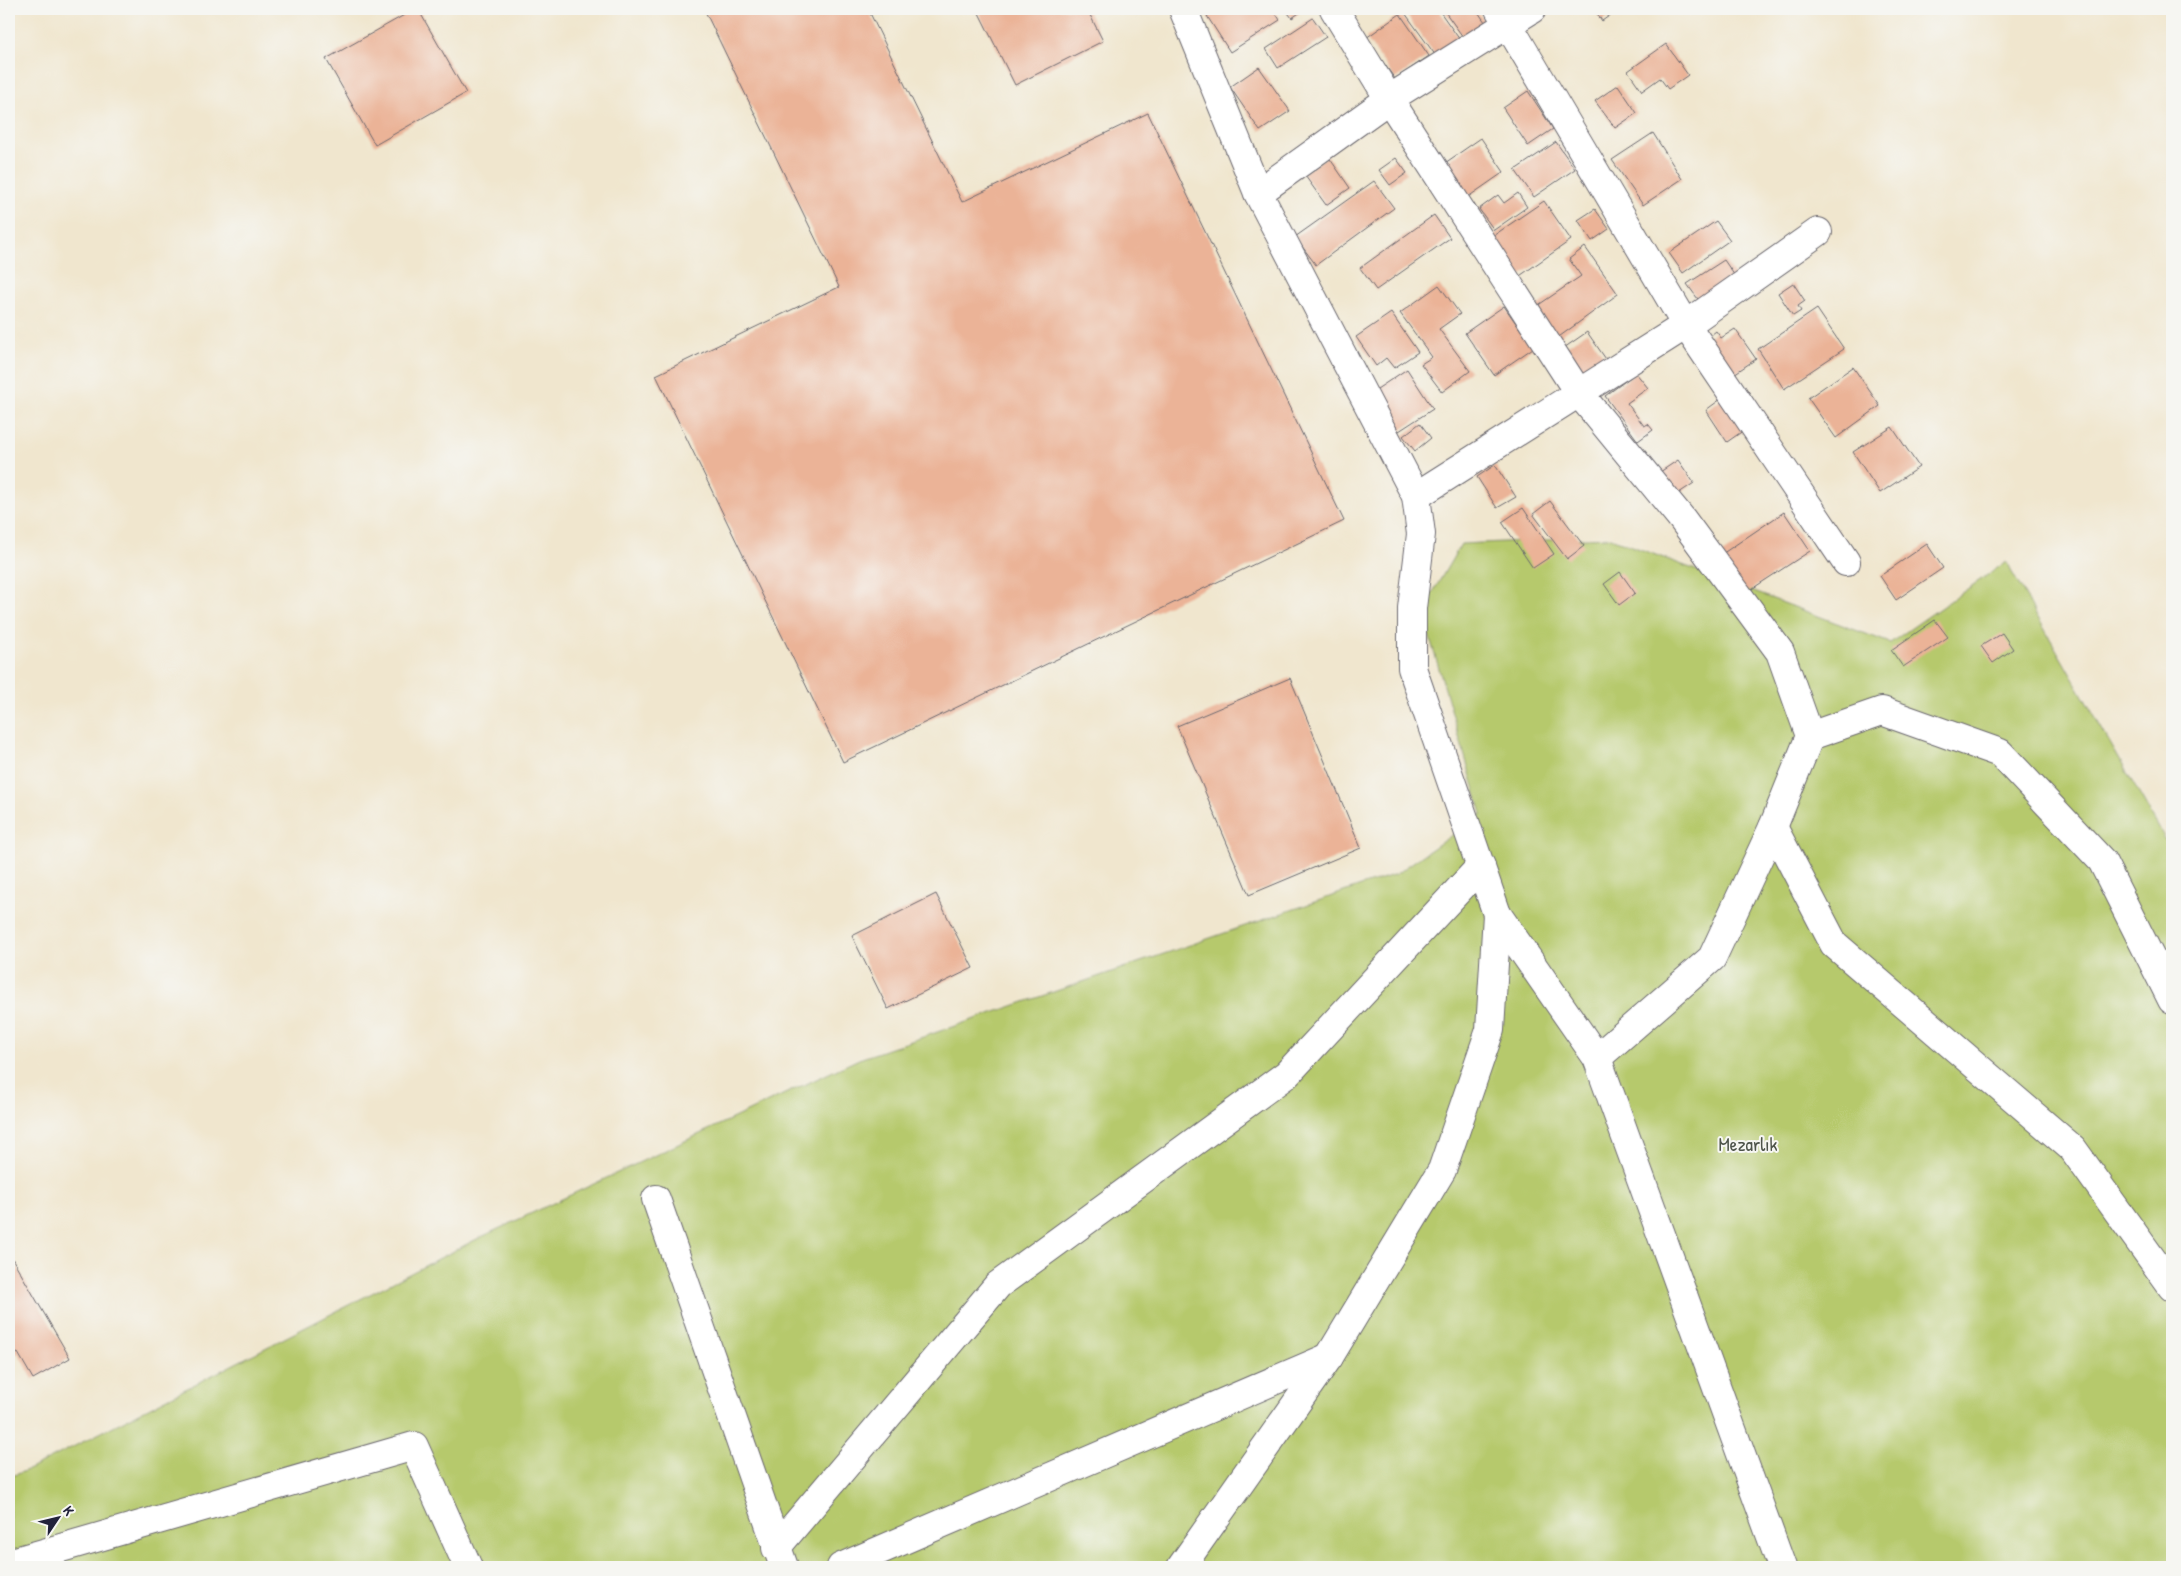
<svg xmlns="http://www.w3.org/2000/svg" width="2181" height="1576" font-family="'Patrick Hand',sans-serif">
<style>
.green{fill:#b6c96c;stroke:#6c7654}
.building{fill:#ebb397}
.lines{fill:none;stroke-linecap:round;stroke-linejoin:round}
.minor-casing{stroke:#6a676e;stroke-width:30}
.minor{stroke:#fff;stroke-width:28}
.labels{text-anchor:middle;stroke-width:4;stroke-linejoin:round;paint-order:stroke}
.park-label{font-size:19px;fill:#4e544a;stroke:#f6f6f2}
</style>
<rect width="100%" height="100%" fill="#f6f6f2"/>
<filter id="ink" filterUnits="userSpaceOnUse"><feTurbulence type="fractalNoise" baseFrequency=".02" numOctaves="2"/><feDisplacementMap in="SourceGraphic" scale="10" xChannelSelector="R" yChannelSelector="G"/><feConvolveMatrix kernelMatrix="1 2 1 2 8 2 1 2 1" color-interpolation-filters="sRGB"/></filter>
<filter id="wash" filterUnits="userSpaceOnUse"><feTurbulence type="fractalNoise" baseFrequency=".0096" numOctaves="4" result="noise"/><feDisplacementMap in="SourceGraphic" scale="20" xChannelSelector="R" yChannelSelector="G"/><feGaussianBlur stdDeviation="1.12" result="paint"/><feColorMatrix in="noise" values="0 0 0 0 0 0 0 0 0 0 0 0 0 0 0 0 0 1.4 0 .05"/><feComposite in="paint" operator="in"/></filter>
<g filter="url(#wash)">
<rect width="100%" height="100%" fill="#f0e6ce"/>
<polygon class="green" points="1608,537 1890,643 2006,562 2172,851 2172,1567 9,1567 9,1477 30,1469 477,1239 859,1059 1396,874 1482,814 1422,611 1461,544"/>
<g id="blocks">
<g class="building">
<polygon points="415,9 418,9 466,93 375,145 326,59"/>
<polygon points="704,9 868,9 962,202 1148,113 1344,521 843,762 656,375 839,287"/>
<polygon points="977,9 1087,9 1103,41 1015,85"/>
<polygon points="1218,9 1273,9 1280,20 1230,52 1207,16"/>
<polygon points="1285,9 1305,9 1292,18"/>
<polygon points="1411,9 1438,9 1460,40 1436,56 1405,13"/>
<polygon points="1443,9 1476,9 1485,22 1463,37"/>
<polygon points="1594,9 1619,9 1602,21"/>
<polygon points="1400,14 1429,56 1395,79 1366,38"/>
<polygon points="1313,18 1326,37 1278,68 1266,49"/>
<polygon points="1666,44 1688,75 1668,89 1660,78 1642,91 1628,71"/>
<polygon points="1259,67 1290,111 1260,131 1230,87"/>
<polygon points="1618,85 1637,113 1615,128 1595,101"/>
<polygon points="1528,91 1553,129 1528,146 1503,108"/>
<polygon points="1653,133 1682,179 1643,205 1612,160"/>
<polygon points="1481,138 1504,172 1468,197 1445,163"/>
<polygon points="1556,142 1575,169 1534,197 1515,170"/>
<polygon points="1328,156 1350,188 1326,205 1303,173"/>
<polygon points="1396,158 1407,173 1390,185 1379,170"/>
<polygon points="1374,181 1394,208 1316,265 1295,237"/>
<polygon points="1518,193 1527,207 1494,230 1479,209 1498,195 1504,203"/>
<polygon points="1544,201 1571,240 1514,280 1487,240"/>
<polygon points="1595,209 1609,229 1592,241 1578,220"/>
<polygon points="1434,215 1450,238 1376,290 1360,268"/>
<polygon points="1716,221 1730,240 1683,273 1669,253"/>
<polygon points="1585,247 1618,294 1556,339 1534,308 1581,276 1569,259"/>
<polygon points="1724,260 1739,282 1703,306 1687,284"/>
<polygon points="1793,283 1805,301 1798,306 1801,311 1793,316 1778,293"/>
<polygon points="1439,285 1460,314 1439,329 1470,371 1442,392 1421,364 1432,357 1400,313"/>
<polygon points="1504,306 1533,348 1494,375 1465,333"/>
<polygon points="1817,309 1844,349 1784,389 1758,349"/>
<polygon points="1391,313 1418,352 1394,368 1386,358 1376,366 1356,337"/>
<polygon points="1735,329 1756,359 1731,376 1706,339 1716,331 1721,338"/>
<polygon points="1587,332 1608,362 1579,382 1558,352"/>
<polygon points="1853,367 1880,406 1836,438 1808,398"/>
<polygon points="1407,369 1433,409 1399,431 1374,391"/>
<polygon points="1636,373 1648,388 1627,403 1644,426 1648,424 1653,430 1638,441 1605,396"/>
<polygon points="1725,396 1747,428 1727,442 1706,410"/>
<polygon points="1420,423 1431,438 1415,451 1403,436"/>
<polygon points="1892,427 1919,467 1880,493 1853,452"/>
<polygon points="1678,460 1694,483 1676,495 1660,472"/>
<polygon points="1495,465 1516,497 1497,508 1477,477"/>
<polygon points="1550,501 1584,546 1567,559 1533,514"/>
<polygon points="1523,508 1554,554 1533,568 1502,522"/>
<polygon points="1784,512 1810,551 1744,594 1719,556"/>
<polygon points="1927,544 1943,568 1896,600 1880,576"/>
<polygon points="1620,572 1635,593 1619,605 1604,584"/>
<polygon points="1935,620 1948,637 1903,667 1891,650"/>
<polygon points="2002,633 2013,649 1993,663 1981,646"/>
<polygon points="1290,678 1361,848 1249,895 1177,726"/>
<polygon points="936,894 973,968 888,1009 852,936"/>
<polygon points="9,1253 70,1358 33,1379 18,1353 9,1358"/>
</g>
</g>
</g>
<g filter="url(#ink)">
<use href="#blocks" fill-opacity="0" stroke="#6a676e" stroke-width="1"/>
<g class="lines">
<defs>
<g id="minor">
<polyline points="1334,9 1389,99 1578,392 1682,519 1780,652 1810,736"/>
<polyline points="1499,9 1686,325 1846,562"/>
<polyline points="1258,193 1389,99 1532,9"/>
<polyline points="1416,496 1686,325 1818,232"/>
<polyline points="1773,827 1834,944 2073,1149 2172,1287"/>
<polyline points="1497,914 1597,1058 1782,1567"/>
<polyline points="1597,1058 1712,958 1773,827 1810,736 1882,711 2000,753 2102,861 2172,1000"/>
<polyline points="656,1199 784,1567"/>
<polyline points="776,1548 998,1285 1287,1074 1481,866"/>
<polyline points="9,1563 414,1446 468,1567"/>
<polyline points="841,1567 1329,1357"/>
<polyline points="1181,1567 1329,1357 1442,1170 1490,1030 1497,914 1412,668 1412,608 1421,534 1416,496 1258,193 1183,9"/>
</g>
</defs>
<use href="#minor" class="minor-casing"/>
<use href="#minor" class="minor"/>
</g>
</g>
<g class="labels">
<g class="park-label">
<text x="1748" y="1151">Mezarlık</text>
</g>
</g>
<rect width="2181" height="1576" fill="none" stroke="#f6f6f2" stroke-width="30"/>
<g transform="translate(58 1518) rotate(55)" stroke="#f6f6f2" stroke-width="4" paint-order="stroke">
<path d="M0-4L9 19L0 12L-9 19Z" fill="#22223b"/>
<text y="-8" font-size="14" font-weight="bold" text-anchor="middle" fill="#22223b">K</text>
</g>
</svg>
